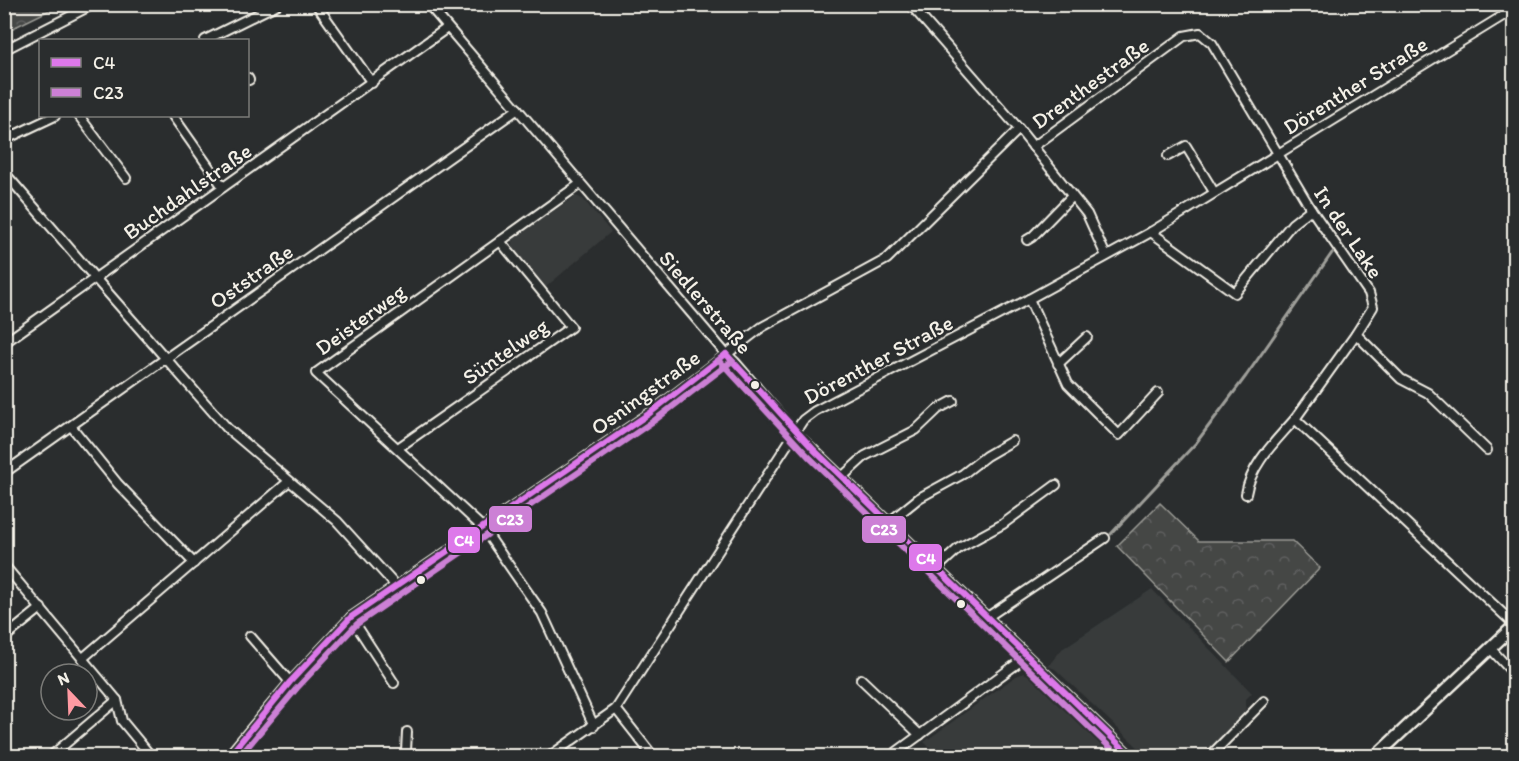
<svg xmlns="http://www.w3.org/2000/svg" width="1519" height="761" font-family="Itim,sans-serif">
<style>
.built{fill:#373a3a}
.forest{fill:url(#forest-crowns);stroke:#9c9c96;stroke-width:1.5}
.lines{fill:none;stroke-linecap:round;stroke-linejoin:round}
.stream{stroke:#9f9f9a;stroke-width:3}
.minor-casing{stroke:#f4f1e8;stroke-width:12}
.secondary-casing{stroke:#f4f1e8;stroke-width:15}
.minor{stroke:#2a2d2e;stroke-width:8}
.secondary{stroke:#2a2d2e;stroke-width:10}
.bus-1-casing{stroke:#2a2d2e;stroke-width:10}
.bus-2-casing{stroke:#2a2d2e;stroke-width:10}
.bus-1{stroke:#dd78ea;stroke-width:6}
.bus-2{stroke:#cc80d5;stroke-width:6}
.bus-dot{fill:#f4f1e8;stroke:#2a2d2e;stroke-width:2}
.labels{text-anchor:middle;stroke-width:4.5;stroke-linejoin:round;paint-order:stroke}
.street-label{font-size:22px;fill:#f4f1e8;stroke:#2a2d2e}
.line-badge{stroke:#2a2d2e;stroke-width:2}
.badge-label{font-size:16px;text-anchor:middle;font-weight:bold;fill:#fff}
</style>
<defs>
<pattern id="forest-crowns" width="20" height="18" patternUnits="userSpaceOnUse" patternTransform="scale(1.5)"><rect width="20" height="18" fill="#444645"/><path d="M2 6a3 3 0 1 1 6 0M12 15a3 3 0 1 1 6 0" fill="none" stroke="#606160"/></pattern>
</defs>
<rect width="100%" height="100%" fill="#2a2d2e"/>
<filter id="ink" filterUnits="userSpaceOnUse"><feTurbulence type="fractalNoise" baseFrequency=".0167" numOctaves="2"/><feDisplacementMap in="SourceGraphic" scale="12" xChannelSelector="R" yChannelSelector="G"/><feConvolveMatrix kernelMatrix="1 2 1 2 8 2 1 2 1" color-interpolation-filters="sRGB"/></filter>
<g filter="url(#ink)">
<g class="built">
<polygon points="576,196 583,199 611,232 546,287 515,251 512,246 513,241 515,237"/>
<polygon points="1152,589 1252,693 1245,700 1246,714 1204,756 1147,756 1055,669 1048,666 1062,649"/>
<polygon points="1024,673 1031,676 1114,756 939,756 924,742 1016,676"/>
</g>
<g class="forest">
<polygon points="7,4 60,4 60,5 5,32 5,5"/>
<polygon points="1160,503 1199,541 1292,541 1320,568 1229,662 1117,546"/>
</g>
<g class="lines">
<polyline class="stream" points="1111,534 1196,443 1246,376 1332,253"/>
<defs>
<g id="minor">
<polyline points="316,4 372,83"/>
<polyline points="428,4 726,354 735,362 794,431 814,450 1131,756"/>
<polyline points="910,4 1019,129 1087,214 1106,256"/>
<polyline points="205,40 278,4"/>
<polyline points="4,50 94,4"/>
<polyline points="248,78 249,80"/>
<polyline points="79,116 126,178"/>
<polyline points="173,116 223,187"/>
<polyline points="4,140 55,116"/>
<polyline points="1033,147 1184,36 1200,33 1212,43 1311,209 1369,293 1373,307 1356,334 1295,419 1514,624"/>
<polyline points="1168,156 1186,146 1214,192"/>
<polyline points="4,172 95,278 227,428 337,521 396,586"/>
<polyline points="580,184 316,373 483,528 542,613 594,726"/>
<polyline points="1151,232 1235,293 1292,224 1311,209"/>
<polyline points="1027,240 1032,237 1072,196"/>
<polyline points="1029,299 1068,384 1119,435 1158,393"/>
<polyline points="1356,334 1401,379 1428,393 1487,450"/>
<polyline points="4,343 447,28"/>
<polyline points="1058,364 1087,337"/>
<polyline points="71,426 118,484 194,563"/>
<polyline points="398,448 571,327 500,241"/>
<polyline points="4,473 518,109"/>
<polyline points="841,478 865,456 916,430 938,409 953,401"/>
<path d="M1246,494C1251,464 1275,442 1295,419"/>
<polyline points="888,523 919,498 963,474 986,456 1012,441"/>
<polyline points="4,565 117,700 122,721 151,756"/>
<polyline points="936,569 959,548 1003,524 1056,485"/>
<polyline points="351,617 394,683"/>
<polyline points="986,618 1105,538"/>
<polyline points="250,636 290,682"/>
<polyline points="4,638 41,608"/>
<polyline points="1491,649 1514,674"/>
<polyline points="83,658 288,482"/>
<polyline points="861,679 920,735"/>
<polyline points="616,709 653,756"/>
<polyline points="407,732 406,751 410,756"/>
<polyline points="51,756 117,700"/>
<polyline points="228,756 290,682 351,617 650,413 762,327 887,259 1019,129"/>
<polyline points="550,756 616,709 803,420 815,411 1029,299 1151,232 1514,9"/>
<polyline points="891,756 1026,657"/>
<polyline points="1210,756 1264,701"/>
</g>
<polyline id="secondary" points="1376,756 1514,626"/>
</defs>
<use href="#minor" class="minor-casing"/>
<use href="#secondary" class="secondary-casing"/>
<use href="#minor" class="minor"/>
<use href="#secondary" class="secondary"/>
<defs>
<g id="bus-1">
<polyline points="726,354 814,450 1131,756"/>
<polyline points="229,756 290,682 351,617 650,413 726,354"/>
</g>
<g id="bus-2">
<polyline points="719,360 808,456 1119,756"/>
<polyline points="240,756 297,688 357,624 655,420 732,361"/>
</g>
</defs>
<use href="#bus-1" class="bus-1-casing"/>
<use href="#bus-2" class="bus-2-casing"/>
<use href="#bus-1" class="bus-1"/>
<use href="#bus-2" class="bus-2"/>
</g>
</g>
<g class="bus-dot">
<circle cx="755" cy="385" r="5"/>
<circle cx="421" cy="580" r="5"/>
<circle cx="961" cy="604" r="5"/>
</g>
<g class="labels">
<g class="street-label">
<text transform="translate(1090 83) rotate(-36)" y="8">Drenthestraße</text>
<text transform="translate(1355 85) rotate(-32)" y="8">Dörenther Straße</text>
<text transform="translate(187 191) rotate(-35)" y="8">Buchdahlstraße</text>
<text transform="translate(1349 232) rotate(56)" y="8">In der Lake</text>
<text transform="translate(251 276) rotate(-35)" y="8">Oststraße</text>
<text transform="translate(706 302) rotate(49)" y="8">Siedlerstraße</text>
<text transform="translate(360 319) rotate(-36)" y="8">Deisterweg</text>
<text transform="translate(505 351) rotate(-35)" y="8">Süntelweg</text>
<text transform="translate(878 359) rotate(-28)" y="8">Dörenther Straße</text>
<text transform="translate(645 392) rotate(-36)" y="8">Osningstraße</text>
</g>
</g>
<g class="line-badge">
<rect x="488" y="505" width="45" height="28" rx="6" fill="#cc80d5"/>
<rect x="861" y="515" width="46" height="29" rx="6" fill="#cc80d5"/>
<rect x="447" y="526" width="34" height="28" rx="6" fill="#dd78ea"/>
<rect x="908" y="543" width="35" height="29" rx="6" fill="#dd78ea"/>
</g>
<g class="badge-label">
<text x="510" y="525">C23</text>
<text x="884" y="535">C23</text>
<text x="464" y="546">C4</text>
<text x="926" y="564">C4</text>
</g>
<rect width="1519" height="761" fill="none" stroke="#2a2d2e" stroke-width="24"/>
<rect x="12" y="12" width="1495" height="737" fill="none" stroke="#f4f1e8" stroke-width="2" filter="url(#ink)"/>
<rect x="39" y="39" width="210" height="78" fill="#2a2d2e" stroke="#7b7b78" stroke-width="1.5"/>
<rect x="51" y="58" width="30" height="9" fill="#dd78ea" stroke="#7b7b78" stroke-width="1.5"/>
<text x="93" y="69" font-size="18" fill="#f4f1e8">C4</text>
<rect x="51" y="88" width="30" height="9" fill="#cc80d5" stroke="#7b7b78" stroke-width="1.5"/>
<text x="93" y="99" font-size="18" fill="#f4f1e8">C23</text>
<g transform="translate(69 692) rotate(337)"><circle r="28" fill="#2a2d2e" stroke="#7b7b78" stroke-width="1.5"/>
<path d="M0-4.5L10 22L0 15L-10 22Z" fill="#ff9aa2"/>
<text y="-9" font-size="16" font-weight="bold" text-anchor="middle" fill="#f4f1e8">N</text>
</g>
</svg>
